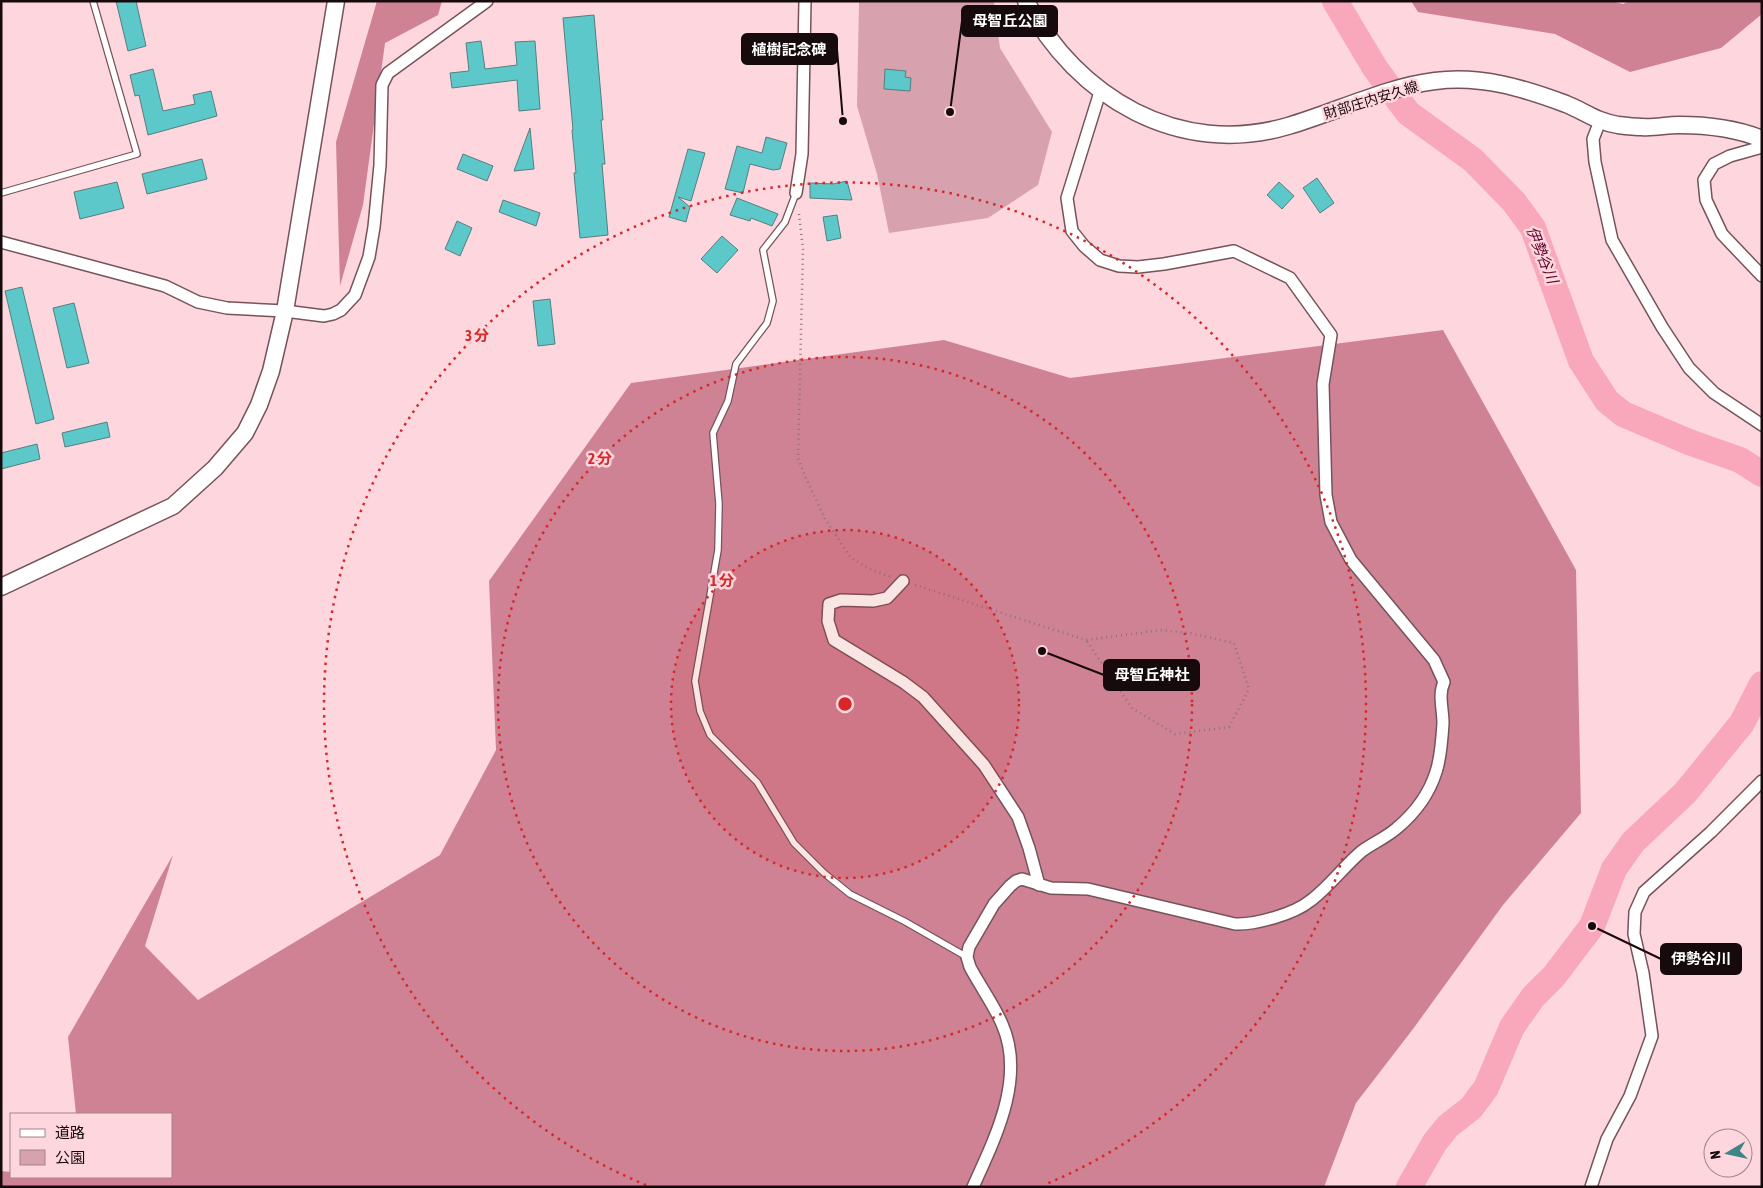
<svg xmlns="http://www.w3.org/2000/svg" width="1763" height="1188" font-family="'Asap Condensed','Noto Sans JP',sans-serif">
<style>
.green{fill:#d7a2ae}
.forest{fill:#d08295}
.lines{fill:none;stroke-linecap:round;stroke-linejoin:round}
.river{stroke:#f9a7ba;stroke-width:26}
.building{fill:#5dc8c9;stroke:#557e7e}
.lane-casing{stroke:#75535b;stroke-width:8}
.street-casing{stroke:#75535b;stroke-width:14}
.secondary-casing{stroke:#75535b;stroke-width:19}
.path{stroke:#8c7277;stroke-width:2.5;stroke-dasharray:1 4;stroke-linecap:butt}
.lane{stroke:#fff;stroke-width:5.5}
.street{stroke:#fff;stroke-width:11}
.secondary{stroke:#fff;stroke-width:16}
.ring{fill:none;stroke:#d62828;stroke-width:2.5;stroke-dasharray:2.5 5}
.labels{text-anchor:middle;stroke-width:5;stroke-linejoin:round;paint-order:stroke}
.street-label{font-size:14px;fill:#170a0d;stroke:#fed6de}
.water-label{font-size:15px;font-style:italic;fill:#61002a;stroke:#fed6de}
.centre{fill:#d62828;stroke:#fed6de;stroke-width:2.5}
.ring-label{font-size:15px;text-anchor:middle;font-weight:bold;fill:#d62828;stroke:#fed6de;stroke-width:5;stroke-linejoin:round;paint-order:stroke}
.leader{fill:none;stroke:#170a0d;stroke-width:2}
.callout-dot{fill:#170a0d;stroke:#fed6de;stroke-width:2}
.callout{fill:#170a0d;stroke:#170a0d;stroke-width:2}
.callout-label{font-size:15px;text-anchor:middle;font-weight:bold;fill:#fff}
</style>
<rect width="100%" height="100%" fill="#fed6de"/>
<polygon class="green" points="859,1 994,1 1000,48 1052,132 1038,185 988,218 889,233 877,174 857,106"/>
<g class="forest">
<polygon points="377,1 442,1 438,15 385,43 363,205 340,286 336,142"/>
<polygon points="1411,1 1611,1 1623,4 1630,1 1762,1 1762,14 1721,48 1630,72 1555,34 1418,12"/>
<polygon points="1443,330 1576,570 1581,813 1503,905 1413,1029 1356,1103 1324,1187 1,1187 1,1171 11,1172 11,1177 171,1177 171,1114 76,1114 68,1037 173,855 145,946 198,1000 440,855 496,750 489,581 631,383 944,340 1070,378"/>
</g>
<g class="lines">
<g class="river">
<polyline points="1335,1 1375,68 1408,113 1473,160 1514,202 1533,228 1581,361 1607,401 1623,414 1689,442 1740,460 1762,474"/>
<polyline points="1409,1187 1435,1142 1448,1126 1471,1108 1486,1088 1512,1027 1533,997 1554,976 1592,926 1614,869 1633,842 1685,793 1742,723 1762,684"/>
</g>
</g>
<g class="building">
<polygon points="116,1 136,1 146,46 128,51"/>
<polygon points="594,15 603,120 601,120 605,164 602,164 608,235 580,238 574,173 576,173 572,130 573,130 563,18"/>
<polygon points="481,41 485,69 517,65 515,42 535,41 540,109 519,111 517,80 452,88 450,73 469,71 466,43"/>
<polygon points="153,69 163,111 195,104 193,95 211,91 217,116 148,135 139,95 135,96 130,75"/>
<polygon points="885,69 906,71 905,77 911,78 910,91 884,89"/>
<polygon points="530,128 534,169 514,171"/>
<polygon points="766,137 787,143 780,169 773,170 750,164 743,193 725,189 737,146 762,153"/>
<polygon points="688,149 705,153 691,201 678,197 690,207 686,222 669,217"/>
<polygon points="463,154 493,166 487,181 457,169"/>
<polygon points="202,159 207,179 147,194 142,174"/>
<polygon points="1317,178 1334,203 1320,213 1303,188"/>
<polygon points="847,181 852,200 810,198 810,183 833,184"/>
<polygon points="117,182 124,208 80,219 74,192"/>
<polygon points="1279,182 1294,196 1282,209 1267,195"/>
<polygon points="737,198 778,214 772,226 751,218 750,221 730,215"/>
<polygon points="503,200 540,213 536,226 499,212"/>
<polygon points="837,215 841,238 827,241 823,217"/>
<polygon points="457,221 472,228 460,256 445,249"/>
<polygon points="722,236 738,250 717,273 701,259"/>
<polygon points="22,287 54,419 36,424 5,291"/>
<polygon points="550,299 555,344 538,346 533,301"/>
<polygon points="74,303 89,363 67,368 53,308"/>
<polygon points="107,422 110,437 65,447 62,433"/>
<polygon points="37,444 40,459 1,469 1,453"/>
</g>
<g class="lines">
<defs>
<g id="lane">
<polyline points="1,193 137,154 93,1"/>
<polyline points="796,193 785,222 763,250 773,301 767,323 736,364 728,401 713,433 719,504 718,550 695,681 700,711 710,735 757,782 794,843 824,873 850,894 904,921 967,957"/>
</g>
<g id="street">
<polyline points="1600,121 1593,139 1595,162 1612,240 1662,327 1689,368 1714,393 1762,425"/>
<polyline points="1762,147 1730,156 1714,164 1704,180 1706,200 1722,234 1762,276"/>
<polyline points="796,193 802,154 805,1"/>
<polyline points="1,242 165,286 198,302 227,308 285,311 324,316 333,314 341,310 355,295 369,257 374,227 380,165 382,85 388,73 487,1"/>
<polyline points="903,581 887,598 873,601 841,600 829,604 828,621 834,640 903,682 923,697 984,765 1018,817 1029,848 1039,885"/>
<path d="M973,1187C995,1138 1026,1078 1002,1024C994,1005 980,986 970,967L967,957L969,947L994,904L1010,886L1016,881L1022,879L1051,888L1088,889L1235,924C1255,925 1294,914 1310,901C1329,887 1344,866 1362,851C1373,843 1387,837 1397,828C1415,813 1429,794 1436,772C1441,757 1442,739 1443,723C1443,709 1438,695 1444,682L1434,660L1351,560L1331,522L1326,495L1323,384L1331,335L1290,278L1234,251L1164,264L1138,267L1119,266L1100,260L1084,246L1072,231L1067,198L1100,92"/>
<polyline points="1591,1187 1607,1139 1630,1096 1652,1036 1643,973 1634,934 1635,912 1644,892 1711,832 1762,781"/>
</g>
<g id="secondary">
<path d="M1026,1C1076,98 1180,158 1288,126C1336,112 1386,87 1435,81C1481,75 1523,88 1566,104C1586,112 1595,121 1618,125C1626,126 1634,127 1642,127C1654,128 1666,125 1679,125C1707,125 1735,128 1762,139"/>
<polyline points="1,587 173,506 215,468 245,433 259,405 271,371 285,311 336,1"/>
</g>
</defs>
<use href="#lane" class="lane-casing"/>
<use href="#street" class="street-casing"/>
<use href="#secondary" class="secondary-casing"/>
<g class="path">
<polyline points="799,214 803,249 798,458 805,476 825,519 851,558 870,569 891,577"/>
<polyline points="915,585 1086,640 1162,630 1189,633 1234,643 1249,689 1229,727 1175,734 1132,708 1086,640"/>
</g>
<use href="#lane" class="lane"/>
<use href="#street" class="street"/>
<use href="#secondary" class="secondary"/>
</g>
<circle cx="845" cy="704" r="174" fill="#d62828" fill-opacity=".12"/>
<g class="ring">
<circle cx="845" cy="704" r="174"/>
<circle cx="845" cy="704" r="347"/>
<path d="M646 1185A521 521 0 1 1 1044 1185"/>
</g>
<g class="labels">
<g class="street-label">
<text transform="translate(1371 100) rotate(-17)" y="5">財部庄内安久線</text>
</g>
<g class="water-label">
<text transform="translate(1542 255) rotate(68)" y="5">伊勢谷川</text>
</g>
</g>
<circle cx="845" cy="704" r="8" class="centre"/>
<g class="ring-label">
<text x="477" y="341">3 分</text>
<text x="600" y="464">2 分</text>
<text x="722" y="586">1 分</text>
</g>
<path class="leader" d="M950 112L962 21M843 121L837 49M1042 651L1104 675M1592 926L1661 959"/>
<g class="callout-dot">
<circle cx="950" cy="112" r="5"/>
<circle cx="843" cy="121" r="5"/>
<circle cx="1042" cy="651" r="5"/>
<circle cx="1592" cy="926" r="5"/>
</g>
<g class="callout">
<rect x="962" y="6" width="95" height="30" rx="5"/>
<rect x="742" y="34" width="95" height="30" rx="5"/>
<rect x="1104" y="660" width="95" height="30" rx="5"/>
<rect x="1661" y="944" width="80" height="30" rx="5"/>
</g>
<g class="callout-label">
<text x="1010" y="26">母智丘公園</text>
<text x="789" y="55">植樹記念碑</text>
<text x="1152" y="680">母智丘神社</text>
<text x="1701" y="964">伊勢谷川</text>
</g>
<rect width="1763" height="1188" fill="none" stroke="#170a0d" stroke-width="5"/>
<rect x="10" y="1113" width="162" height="65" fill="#fed6de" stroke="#a2848a"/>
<rect x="20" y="1129" width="25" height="8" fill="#ffffff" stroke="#a2848a"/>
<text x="55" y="1138" font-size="15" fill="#170a0d">道路</text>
<rect x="20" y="1150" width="25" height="15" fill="#d7a2ae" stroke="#a2848a"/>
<text x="55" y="1163" font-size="15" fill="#170a0d">公園</text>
<g transform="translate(1728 1153) rotate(261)"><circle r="24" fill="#fed6de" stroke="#a2848a"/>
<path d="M0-4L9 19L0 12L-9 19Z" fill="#3d8586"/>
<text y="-8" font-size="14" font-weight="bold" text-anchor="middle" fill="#170a0d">N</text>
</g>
</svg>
